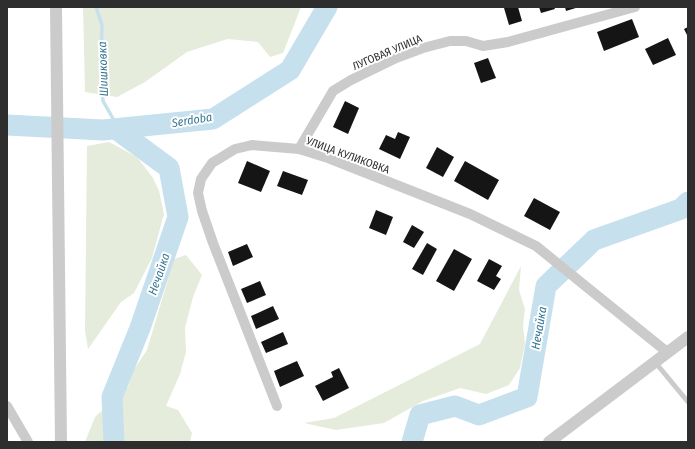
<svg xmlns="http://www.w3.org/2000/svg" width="695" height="449" font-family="'Fira Sans Condensed',sans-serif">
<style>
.green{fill:#e5ecdb}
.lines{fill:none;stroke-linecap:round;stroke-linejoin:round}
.stream{stroke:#c6e1ed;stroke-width:3.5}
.river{stroke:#c6e1ed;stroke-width:21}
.building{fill:#151515}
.service{stroke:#cbcbcb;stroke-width:5}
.minor{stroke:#cbcbcb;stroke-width:10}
.tertiary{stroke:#cbcbcb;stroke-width:12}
.labels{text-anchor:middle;stroke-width:4;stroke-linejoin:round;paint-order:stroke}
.street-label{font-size:11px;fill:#2e2e2e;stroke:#fff}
.water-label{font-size:12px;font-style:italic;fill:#387793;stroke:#fff}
</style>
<rect width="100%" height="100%" fill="#fff"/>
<g class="green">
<polygon points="83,7 301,7 283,53 270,57 258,42 228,39 224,40 187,52 145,82 117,97 85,92"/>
<polygon points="109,142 137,157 153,178 159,191 164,214 152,258 134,293 121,302 88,349 85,331 87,146"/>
<polygon points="186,255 202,275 193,297 185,328 186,352 180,374 166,406 178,410 192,433 190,442 85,442 95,417 128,387 133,371 147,350 174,259"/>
<polygon points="521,266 519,290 525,309 523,326 525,344 520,368 509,385 486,394 460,388 423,401 384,423 336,430 304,423 334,418 480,344"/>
</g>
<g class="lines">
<polyline class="stream" points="96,7 102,25 101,59 103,101 119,129"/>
<g class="river">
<polyline points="7,125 103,130 213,119 290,70 327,7"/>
<polyline points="114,442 112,397 140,328 178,217 169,168 116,129"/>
<polyline points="412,442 420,415 455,406 479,415 527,397 546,286 594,240 681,209 688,202"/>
</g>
</g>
<g class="building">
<polygon points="507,7 518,7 522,21 509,25 504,8"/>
<polygon points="539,7 554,7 555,9 541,13"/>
<polygon points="565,7 579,7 566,11"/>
<polygon points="632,19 639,37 604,51 597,32"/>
<polygon points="688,27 688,37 684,29"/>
<polygon points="668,38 676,55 653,65 645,49"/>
<polygon points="488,58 496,78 481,83 474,63"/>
<polygon points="345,101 359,108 348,134 333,127"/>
<polygon points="398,132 410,137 400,159 379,149 386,135 395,139"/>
<polygon points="437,147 454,157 443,177 426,168"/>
<polygon points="247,161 270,171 261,192 238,183"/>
<polygon points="465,161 499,180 488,200 454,181"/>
<polygon points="283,171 308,180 302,195 277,186"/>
<polygon points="534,198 560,212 550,230 524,216"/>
<polygon points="376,210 393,217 386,235 369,228"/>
<polygon points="412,225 424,232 414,248 403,242"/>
<polygon points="427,243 437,249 423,275 412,269"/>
<polygon points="247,244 253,257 233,266 228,252"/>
<polygon points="454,249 472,259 454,291 436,281"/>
<polygon points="489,259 502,266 496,276 501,279 494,290 477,281"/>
<polygon points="260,281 266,295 247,303 241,289"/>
<polygon points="273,306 279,319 256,329 251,316"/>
<polygon points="283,332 288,344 266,353 261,342"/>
<polygon points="297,361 304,376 280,387 274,371"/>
<polygon points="339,368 349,388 323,401 315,386 333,377 331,372"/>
</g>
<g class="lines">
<polyline class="service" points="655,362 688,402"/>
<g class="minor">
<polyline points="299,149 333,91 351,80 396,58 423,48 450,41 466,41 483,46 508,42 635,7"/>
<polyline points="7,406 28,442"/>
<polyline points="277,406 213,243 202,211 198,193 201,179 212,163 235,149 252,145 299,149 328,158 470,214 536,246 667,352"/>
</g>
<g class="tertiary">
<polyline points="56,7 61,442"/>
<polyline points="549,442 688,337"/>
</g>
</g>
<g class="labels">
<g class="street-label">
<text transform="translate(387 52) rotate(-23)" y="4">ЛУГОВАЯ УЛИЦА</text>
<text transform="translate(348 155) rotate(20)" y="4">УЛИЦА КУЛИКОВКА</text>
</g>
<g class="water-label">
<text transform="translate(103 69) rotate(-92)" y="4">Шишковка</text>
<text transform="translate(192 120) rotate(-9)" y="4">Serdoba</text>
<text transform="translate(159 274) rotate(-71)" y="4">Нечайка</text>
<text transform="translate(539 328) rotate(-80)" y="4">Нечайка</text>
</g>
</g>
<rect width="695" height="449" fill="none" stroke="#2e2e2e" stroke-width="16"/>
</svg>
